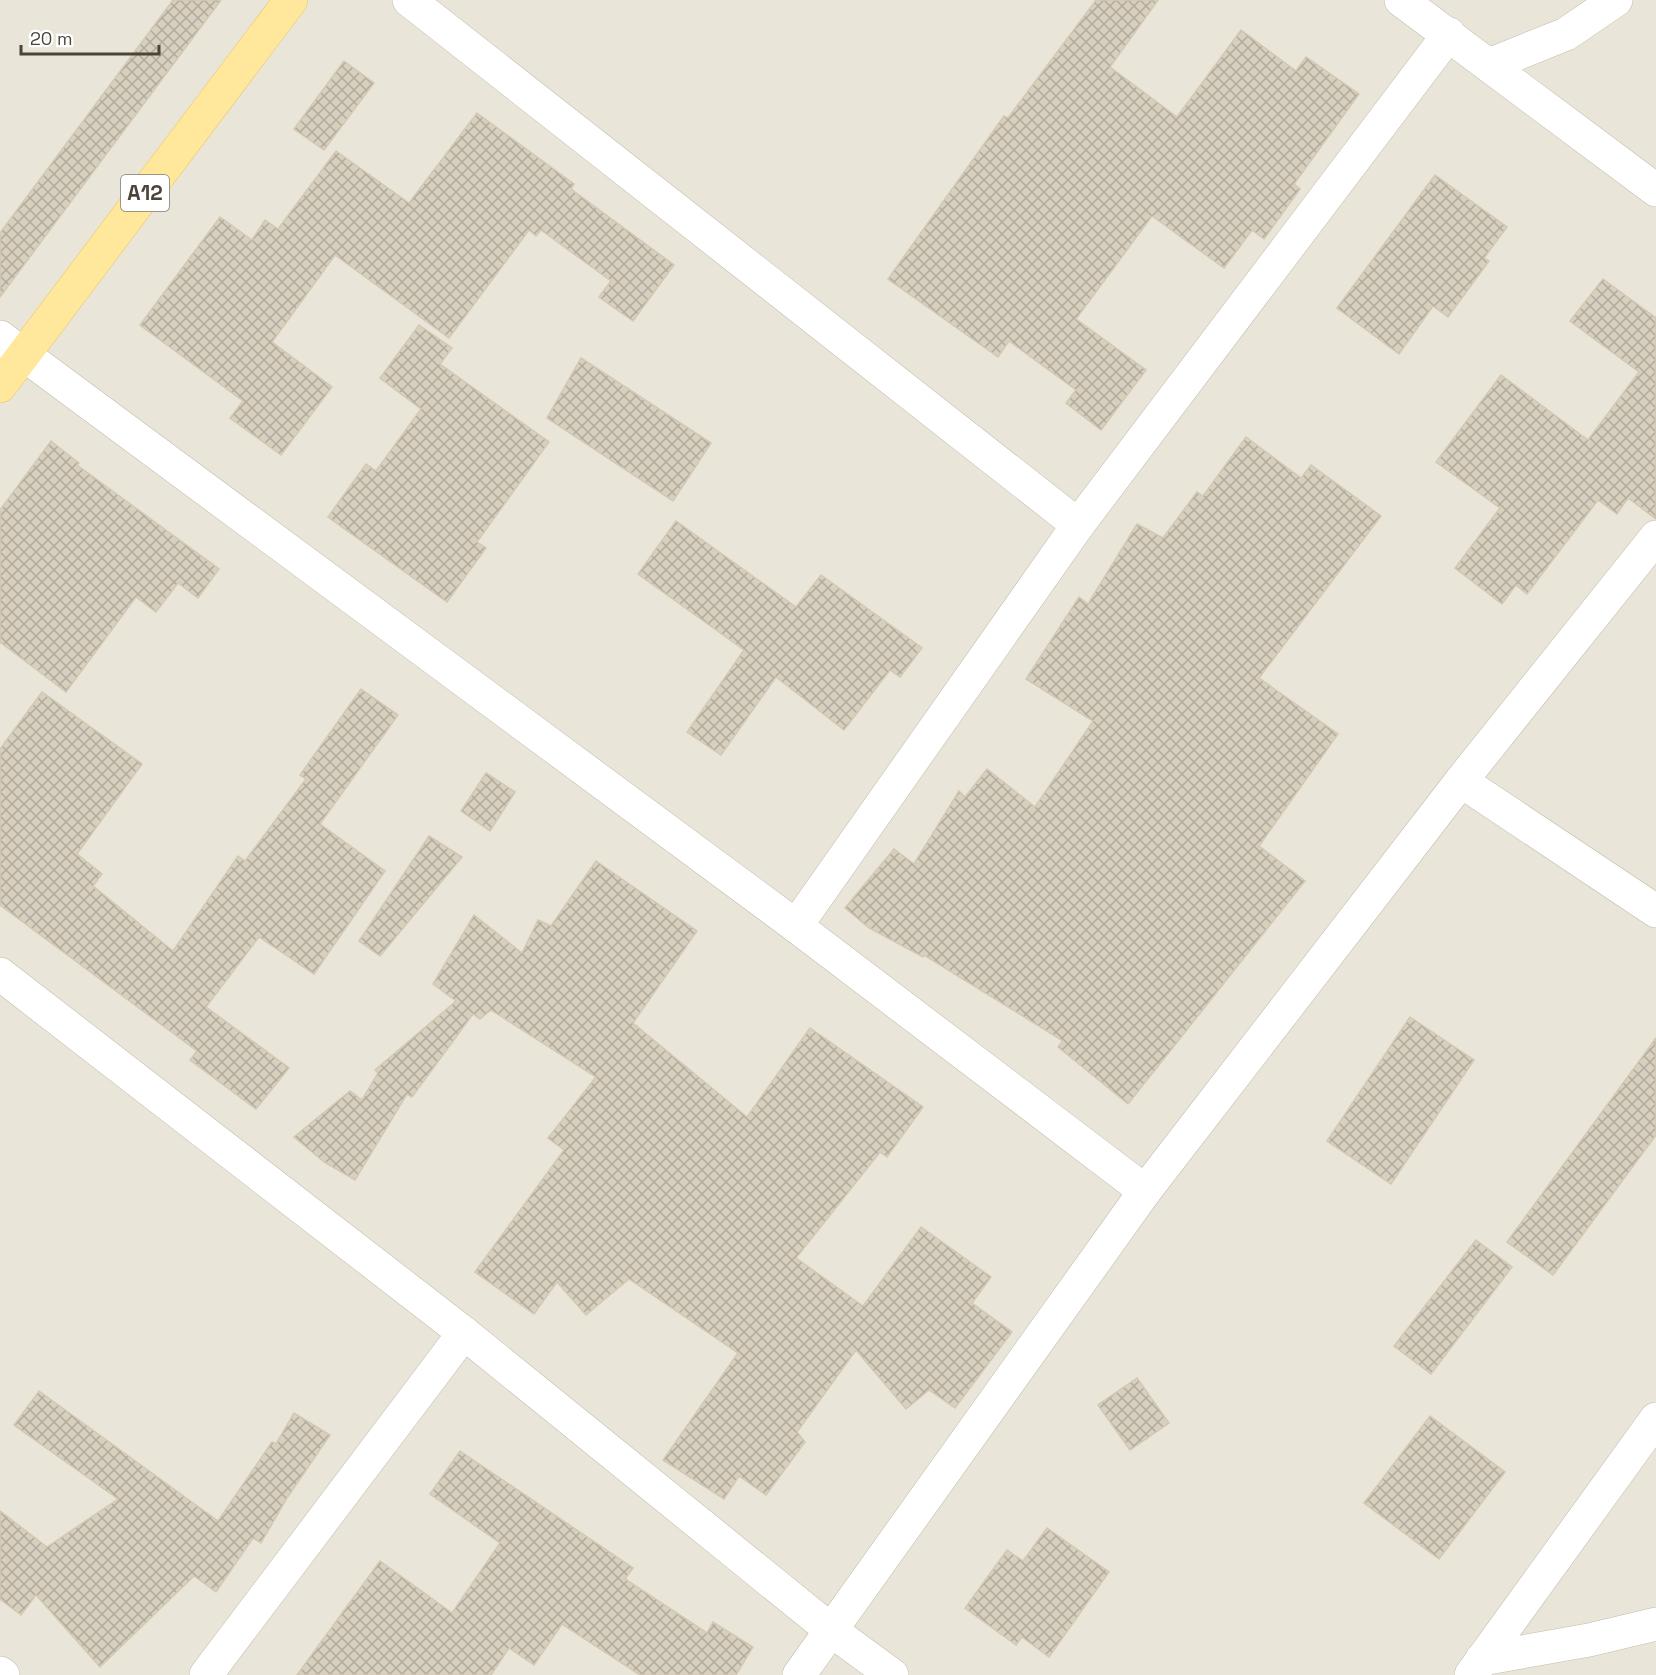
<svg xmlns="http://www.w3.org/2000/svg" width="1656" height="1675" font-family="'Space Grotesk',sans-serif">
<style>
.residential{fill:#eae5d9}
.building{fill:url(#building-cross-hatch);stroke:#d3c8b2;stroke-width:1.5}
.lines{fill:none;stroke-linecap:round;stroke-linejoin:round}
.minor-casing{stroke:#c2bbad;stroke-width:34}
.primary-casing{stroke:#e9c766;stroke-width:34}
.minor{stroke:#fff;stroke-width:33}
.primary{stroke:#ffe79b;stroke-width:33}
.labels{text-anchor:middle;stroke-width:4.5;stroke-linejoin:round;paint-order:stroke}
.shield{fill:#fff;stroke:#817c74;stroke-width:1.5}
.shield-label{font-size:21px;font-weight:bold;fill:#4b4438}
</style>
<defs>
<pattern id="building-cross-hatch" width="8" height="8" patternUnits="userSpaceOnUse" patternTransform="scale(1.5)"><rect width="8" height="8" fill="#d8d0bf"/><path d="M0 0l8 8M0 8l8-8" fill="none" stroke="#b1aa9c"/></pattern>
</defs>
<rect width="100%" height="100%" fill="#f6f3eb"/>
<rect class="residential" x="0" y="0" width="1656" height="1675"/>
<g class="building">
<polygon points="173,0 221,0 0,297 0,233"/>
<polygon points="1096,0 1158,0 1110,67 1177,117 1241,30 1296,71 1306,57 1359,94 1294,184 1300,189 1264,239 1252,230 1224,268 1152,216 1076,319 1146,370 1101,430 1066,403 1076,390 1009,341 998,357 888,279 1004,116 1008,118"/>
<polygon points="344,61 374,83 324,150 294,129"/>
<polygon points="477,113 574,184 571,189 674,265 633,321 599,297 611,281 541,230 536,236 529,230 449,338 335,255 272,342 332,387 281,455 230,418 243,401 140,325 220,217 252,240 265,220 278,229 336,151 409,203"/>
<polygon points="1435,175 1507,227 1484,258 1489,261 1448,317 1433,306 1399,354 1337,308"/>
<polygon points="1603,279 1656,318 1656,519 1628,498 1617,514 1598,500 1527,594 1516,585 1502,604 1455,568 1500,508 1436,462 1501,375 1588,440 1639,372 1570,321"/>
<polygon points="419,325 452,348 440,364 549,442 477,542 486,548 447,602 328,517 366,464 376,471 421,409 380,378"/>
<polygon points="581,358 711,443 673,501 547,418"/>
<polygon points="1246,437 1301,478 1311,465 1381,516 1259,678 1338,734 1259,846 1305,881 1128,1104 1058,1047 1063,1041 924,955 923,957 869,928 845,908 894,849 914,864 959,791 965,797 987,769 1035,807 1093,721 1026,679 1079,597 1088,604 1137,524 1163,538 1197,492 1203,496"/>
<polygon points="51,441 79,463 77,465 219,569 198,598 178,583 156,612 136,597 66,692 0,642 0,510"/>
<polygon points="676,521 796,607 821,575 922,648 900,677 890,670 844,730 776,677 721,755 687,732 744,650 638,574"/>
<polygon points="361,689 398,715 320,824 385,871 314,974 259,937 206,1007 289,1068 256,1109 190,1060 197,1051 0,905 0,749 42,692 142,764 77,854 102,874 93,886 173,951 238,856 245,861 306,779 300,775"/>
<polygon points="486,773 515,792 490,831 461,811"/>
<polygon points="429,836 462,857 380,956 359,941"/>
<polygon points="596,861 697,931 633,1023 747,1117 810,1028 923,1107 887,1157 880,1152 796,1258 863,1306 921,1227 991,1277 972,1303 1012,1332 955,1408 929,1390 906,1409 856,1350 797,1432 805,1442 766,1495 739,1476 724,1499 663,1460 738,1353 629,1279 586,1315 557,1282 534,1314 475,1272 564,1150 548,1138 596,1077 491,1010 480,1019 473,1014 412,1097 407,1094 355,1180 324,1162 294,1137 350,1091 362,1100 378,1073 375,1070 456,1001 433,984 474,915 522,953 538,920 551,926"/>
<polygon points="1410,1017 1474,1060 1391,1184 1327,1141"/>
<polygon points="1656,1038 1656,1135 1553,1275 1507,1242"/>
<polygon points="1476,1240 1512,1267 1431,1374 1394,1346"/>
<polygon points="1137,1378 1169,1423 1130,1450 1098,1405"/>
<polygon points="39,1391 218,1521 272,1442 276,1444 294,1413 330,1435 287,1498 261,1543 253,1538 216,1592 194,1576 100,1667 36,1595 21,1615 0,1599 0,1511 47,1547 118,1499 14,1425"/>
<polygon points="1430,1416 1505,1472 1439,1559 1364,1503"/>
<polygon points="460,1451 633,1568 625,1579 707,1633 713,1622 753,1647 736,1675 640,1675 562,1624 534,1665 509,1648 491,1675 297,1675 380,1561 452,1613 500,1543 430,1494"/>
<polygon points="1047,1528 1109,1572 1049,1657 1022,1637 1016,1645 965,1608 1007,1550 1023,1561"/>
</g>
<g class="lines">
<defs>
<g id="minor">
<polyline points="409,0 1078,525"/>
<polyline points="1401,0 1656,190"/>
<polyline points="1489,65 1566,34 1616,0"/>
<polyline points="0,337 796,926 1145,1191"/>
<polyline points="1461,781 1656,911"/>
<polyline points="796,926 1078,525 1449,34"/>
<polyline points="0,974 464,1333 832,1631 892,1675"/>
<polyline points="1482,1659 1589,1640 1656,1624"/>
<polyline points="0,1673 3,1675"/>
<polyline points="206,1675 464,1333"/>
<polyline points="799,1675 1145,1191 1461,781 1656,537"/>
<polyline points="1471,1675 1656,1419"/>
</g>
<polyline id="primary" points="0,386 291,0"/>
</defs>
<use href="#minor" class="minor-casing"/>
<use href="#primary" class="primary-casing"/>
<use href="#minor" class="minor"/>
<use href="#primary" class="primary"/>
</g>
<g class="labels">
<rect class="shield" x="121" y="175" width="48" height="36" rx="4.5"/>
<g class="shield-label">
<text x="145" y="200">A12</text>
</g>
</g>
<path d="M21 45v9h138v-9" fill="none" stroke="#4b4438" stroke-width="3"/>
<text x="30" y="45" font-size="18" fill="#4b4438" stroke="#ffffff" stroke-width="4.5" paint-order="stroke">20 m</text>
</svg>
